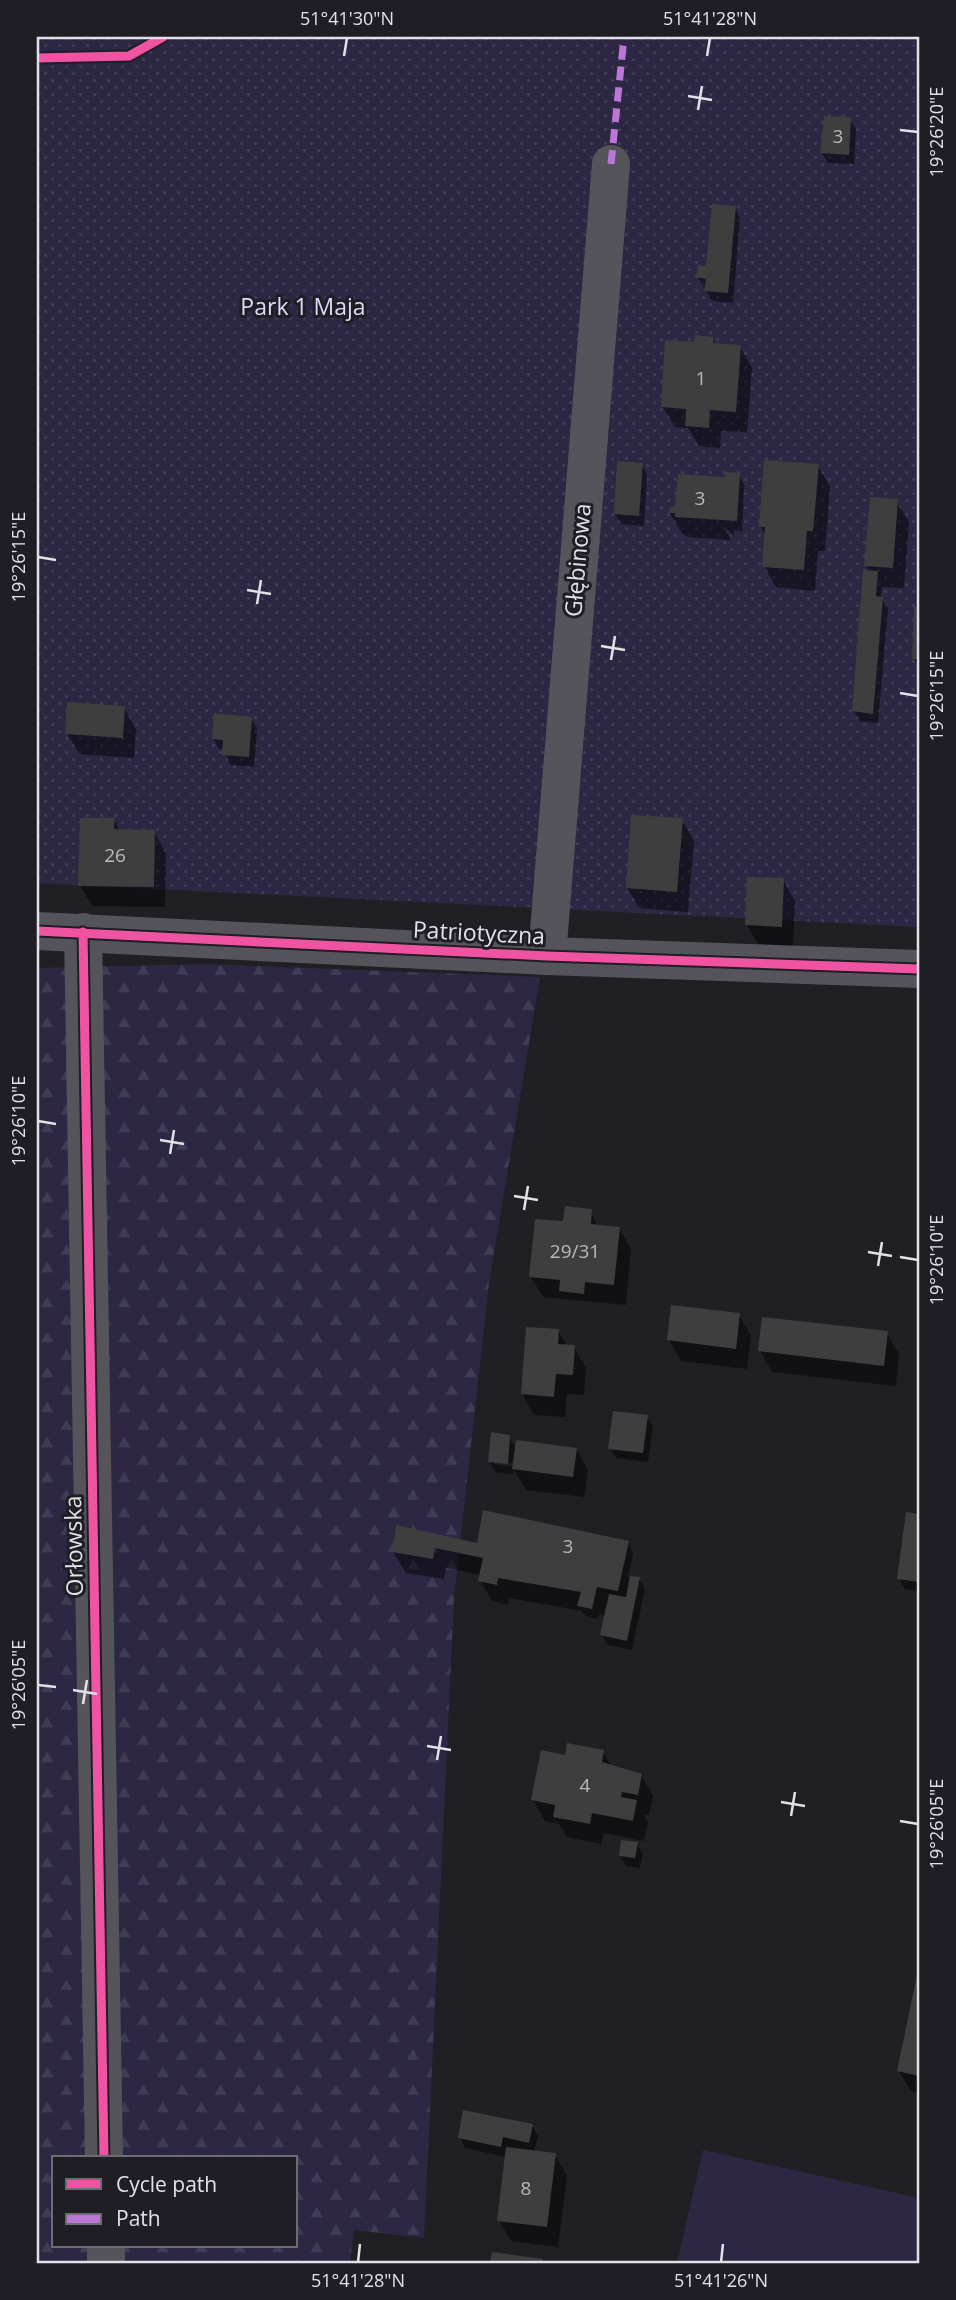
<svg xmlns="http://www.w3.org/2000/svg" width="956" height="2300" font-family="'Open Sans',sans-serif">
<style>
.grass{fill:#2d2743}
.forest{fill:url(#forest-firs);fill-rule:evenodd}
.park{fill:url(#park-dots)}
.shadow{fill:#0007;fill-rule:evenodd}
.building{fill:#3e3e3f}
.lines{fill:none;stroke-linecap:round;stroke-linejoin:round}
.minor{stroke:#56545b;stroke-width:38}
.quiet{stroke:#ba77d6;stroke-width:7;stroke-dasharray:14 7;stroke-linecap:butt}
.cycleway-casing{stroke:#1f1e25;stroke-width:13}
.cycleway{stroke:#f153a3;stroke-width:9}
.ticks{fill:none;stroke:#e2e1e7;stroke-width:2.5}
.labels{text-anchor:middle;stroke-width:6;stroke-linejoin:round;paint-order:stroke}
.number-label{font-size:19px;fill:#b9b8bd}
.park-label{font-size:23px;fill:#ded9f9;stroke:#1f1e25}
.street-label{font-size:23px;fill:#e2e1e7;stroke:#1f1e25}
.neatline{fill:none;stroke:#e2e1e7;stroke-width:2.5}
.ticks-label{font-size:18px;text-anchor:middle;fill:#e2e1e7}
</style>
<defs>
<pattern id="forest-firs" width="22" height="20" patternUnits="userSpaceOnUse" patternTransform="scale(1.75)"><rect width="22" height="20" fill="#2d2743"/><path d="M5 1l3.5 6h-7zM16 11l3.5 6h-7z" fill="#413c55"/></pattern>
<pattern id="park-dots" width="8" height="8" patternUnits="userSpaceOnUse" patternTransform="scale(1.75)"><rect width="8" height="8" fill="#2d2743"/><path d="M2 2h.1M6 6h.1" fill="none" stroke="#413c55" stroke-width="1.8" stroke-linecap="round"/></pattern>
</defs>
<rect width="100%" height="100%" fill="#201f24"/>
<polygon class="grass" points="703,2150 919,2198 919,2263 677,2263"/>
<path class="forest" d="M205,964L540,977L489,1283L454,1597L424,2238L354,2230L350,2263H37V968ZM54,2158H296V2246H54Z"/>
<polygon class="park" points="37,37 919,37 919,927 37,883"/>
<g class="shadow">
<polygon points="850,119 856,129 854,164 828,163 822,153"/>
<polygon points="735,207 740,218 733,303 712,301 698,277 708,268"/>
<polygon points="712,338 716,345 740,347 752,368 747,432 721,431 720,448 699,446 688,428 675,427 662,406 696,344"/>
<polygon points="642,464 647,475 644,526 621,524 615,514"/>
<polygon points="818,466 830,487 825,551 818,551 815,591 776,587 764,566 766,536 760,526"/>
<polygon points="739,475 744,485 742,531 734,530 733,537 729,530 725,530 731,540 688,537 682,533 670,513"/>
<polygon points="896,501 909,522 904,588 882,587 881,598 888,608 878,723 860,721 854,711 870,573 866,566"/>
<polygon points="915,609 919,609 919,668 914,658"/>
<polygon points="124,708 136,729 134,758 79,754 67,733"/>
<polygon points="251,718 257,729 254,767 230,765 224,749 219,749 213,738"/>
<polygon points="114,819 120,831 154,832 166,853 165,907 92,906 80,885"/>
<polygon points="682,820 694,841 688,912 639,908 627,887"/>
<polygon points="783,880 795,901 793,947 759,946 747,925"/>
<polygon points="591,1211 597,1226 619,1228 631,1249 626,1305 543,1297 531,1277 565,1223"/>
<polygon points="739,1315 751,1336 747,1369 681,1361 669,1340"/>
<polygon points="558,1331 567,1346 574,1347 586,1368 584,1395 567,1394 565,1417 534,1415 522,1394"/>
<polygon points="887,1333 899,1354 896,1386 772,1372 760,1351"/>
<polygon points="647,1417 653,1427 648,1462 616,1458 610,1448"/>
<path d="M509,1437L516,1449H576L588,1470L584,1497L526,1490L513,1468V1474L495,1472L489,1461ZM494,1461L516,1464V1467L494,1464Z"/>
<polygon points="908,1514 919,1516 919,1591 905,1589 899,1578"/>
<polygon points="397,1528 478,1545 628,1542 633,1553 628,1577 639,1579 645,1589 632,1650 608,1645 602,1635 606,1616 599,1614 598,1619 585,1616 582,1611 509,1598 508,1605 492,1601 480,1580 481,1575 446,1568 444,1579 406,1573 393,1552"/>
<polygon points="603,1752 611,1766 641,1775 653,1796 649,1815 643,1814 648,1822 644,1841 604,1833 601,1844 567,1837 559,1824 545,1821 533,1800 566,1757"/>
<polygon points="637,1844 643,1854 640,1868 626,1866 620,1855"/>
<polygon points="919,1973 919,2093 911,2091 899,2071"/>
<polygon points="532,2126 538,2136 534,2152 555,2155 567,2176 558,2247 511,2241 499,2220 506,2157 465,2148 460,2137"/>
</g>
<g class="building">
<polygon points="824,116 851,117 849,155 820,153"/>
<polygon points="712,204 736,206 728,293 704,291 706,279 696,277 698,265 706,266"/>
<polygon points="695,335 713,337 713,343 741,345 736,412 710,410 709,428 685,426 686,409 661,407 665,340 694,342"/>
<polygon points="764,460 819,464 813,531 807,531 804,570 762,567 765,527 759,527"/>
<polygon points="617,461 643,463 639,516 614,514"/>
<polygon points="725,472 740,473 737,521 675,517 675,513 669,513 670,507 675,507 678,474 725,477"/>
<polygon points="870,497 898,499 893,568 864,566"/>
<polygon points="863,570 878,571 876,596 883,597 873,714 852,711"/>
<polygon points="914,607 919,607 919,659 912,659"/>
<polygon points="67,702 125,706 123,738 65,734"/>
<polygon points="214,713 252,717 249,757 222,755 223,740 212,739"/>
<polygon points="631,815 683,818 677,892 626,888"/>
<polygon points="80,818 115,818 114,829 155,830 154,887 78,886"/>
<polygon points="747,877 784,878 782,927 745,925"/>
<polygon points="565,1206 592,1209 591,1224 620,1227 614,1285 585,1282 584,1294 559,1291 560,1280 529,1277 535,1219 563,1221"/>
<polygon points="671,1305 740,1313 736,1349 667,1340"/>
<polygon points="762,1317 888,1331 884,1366 758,1351"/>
<polygon points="526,1327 559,1329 558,1344 575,1345 573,1375 556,1374 554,1397 521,1394"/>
<polygon points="613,1411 648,1415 643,1453 608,1449"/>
<polygon points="491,1432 510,1435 508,1464 488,1462"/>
<polygon points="516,1440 577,1448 573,1477 512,1469"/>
<polygon points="483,1510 629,1541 618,1591 597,1587 592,1609 577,1606 581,1592 498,1578 497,1585 478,1581 483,1558 435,1548 433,1559 392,1552 396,1525 477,1543"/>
<polygon points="906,1512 919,1514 919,1582 897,1579"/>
<polygon points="630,1576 640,1577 627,1641 600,1635 609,1594 626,1597"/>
<polygon points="567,1743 604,1750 602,1762 642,1774 638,1795 622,1792 621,1797 637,1800 633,1821 592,1813 590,1824 553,1817 555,1805 531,1800 541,1750 565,1755"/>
<polygon points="621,1840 638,1842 635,1858 619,1856"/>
<polygon points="918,1970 919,1970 919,2076 897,2071"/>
<polygon points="463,2110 533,2124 529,2143 503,2137 501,2147 458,2138"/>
<polygon points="506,2147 556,2153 547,2227 497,2221"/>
<polygon points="492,2252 543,2259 542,2263 490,2263"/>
</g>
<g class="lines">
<g class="minor">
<polyline points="37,931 547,956 919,969"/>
<polyline points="83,932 104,2158"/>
<polyline points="547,956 611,164"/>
<polyline points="106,2246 106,2263"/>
</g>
<polyline class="quiet" points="611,164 624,37"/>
<defs>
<g id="cycleway">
<polyline points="37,58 129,56 163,37"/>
<polyline points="37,931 547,956 919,969"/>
<polyline points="83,932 104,2158"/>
</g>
</defs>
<use href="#cycleway" class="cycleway-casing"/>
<use href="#cycleway" class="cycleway"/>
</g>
<path class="ticks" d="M344,56L347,38M707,56L710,38M688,96L712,100M698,110L702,86M900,130L918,132M38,557L56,560M247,590L271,594M257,604L261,580M601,646L625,650M611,660L615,636M900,693L918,696M38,1121L56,1124M160,1140L184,1144M170,1154L174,1130M514,1196L538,1200M524,1210L528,1186M868,1252L892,1256M900,1257L918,1260M878,1266L882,1242M38,1685L56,1687M73,1690L97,1694M83,1704L87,1680M427,1746L451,1750M437,1760L441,1736M781,1802L805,1806M791,1816L795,1792M900,1821L918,1824M358,2262L360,2244M721,2262L723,2244"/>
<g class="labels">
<g class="number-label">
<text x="838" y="143">3</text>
<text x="701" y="385">1</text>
<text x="700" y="505">3</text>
<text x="115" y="862">26</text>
<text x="575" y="1258">29/31</text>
<text x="568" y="1553">3</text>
<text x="585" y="1792">4</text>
<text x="526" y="2195">8</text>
</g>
<g class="park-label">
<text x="303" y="315">Park 1 Maja</text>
</g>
<g class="street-label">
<text transform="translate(578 560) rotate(-85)" y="8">Głębinowa</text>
<text transform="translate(479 933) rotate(3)" y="8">Patriotyczna</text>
<text transform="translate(74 1546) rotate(-91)" y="8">Orłowska</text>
</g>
</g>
<rect width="956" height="2300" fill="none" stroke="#1f1e25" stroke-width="77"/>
<rect x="52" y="2156" width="245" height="91" fill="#1f1e25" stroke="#6d6c73" stroke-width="2"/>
<rect x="66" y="2179" width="35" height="10" fill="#f153a3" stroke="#6d6c73" stroke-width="2"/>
<text x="116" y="2192" font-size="21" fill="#e2e1e7">Cycle path</text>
<rect x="66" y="2214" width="35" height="10" fill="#ba77d6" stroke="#6d6c73" stroke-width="2"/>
<text x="116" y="2226" font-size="21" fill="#e2e1e7">Path</text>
<rect x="38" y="38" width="880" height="2224" class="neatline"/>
<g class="ticks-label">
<text x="347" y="25">51°41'30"N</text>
<text x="710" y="25">51°41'28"N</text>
<text transform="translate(937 132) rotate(-90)" y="6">19°26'20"E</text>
<text transform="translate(19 557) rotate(-90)" y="6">19°26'15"E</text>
<text transform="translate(937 696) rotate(-90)" y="6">19°26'15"E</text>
<text transform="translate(19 1121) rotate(-90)" y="6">19°26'10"E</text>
<text transform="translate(937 1260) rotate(-90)" y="6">19°26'10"E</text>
<text transform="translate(19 1685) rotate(-90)" y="6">19°26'05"E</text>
<text transform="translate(937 1824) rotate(-90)" y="6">19°26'05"E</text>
<text x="358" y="2287">51°41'28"N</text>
<text x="721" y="2287">51°41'26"N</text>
</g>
</svg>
